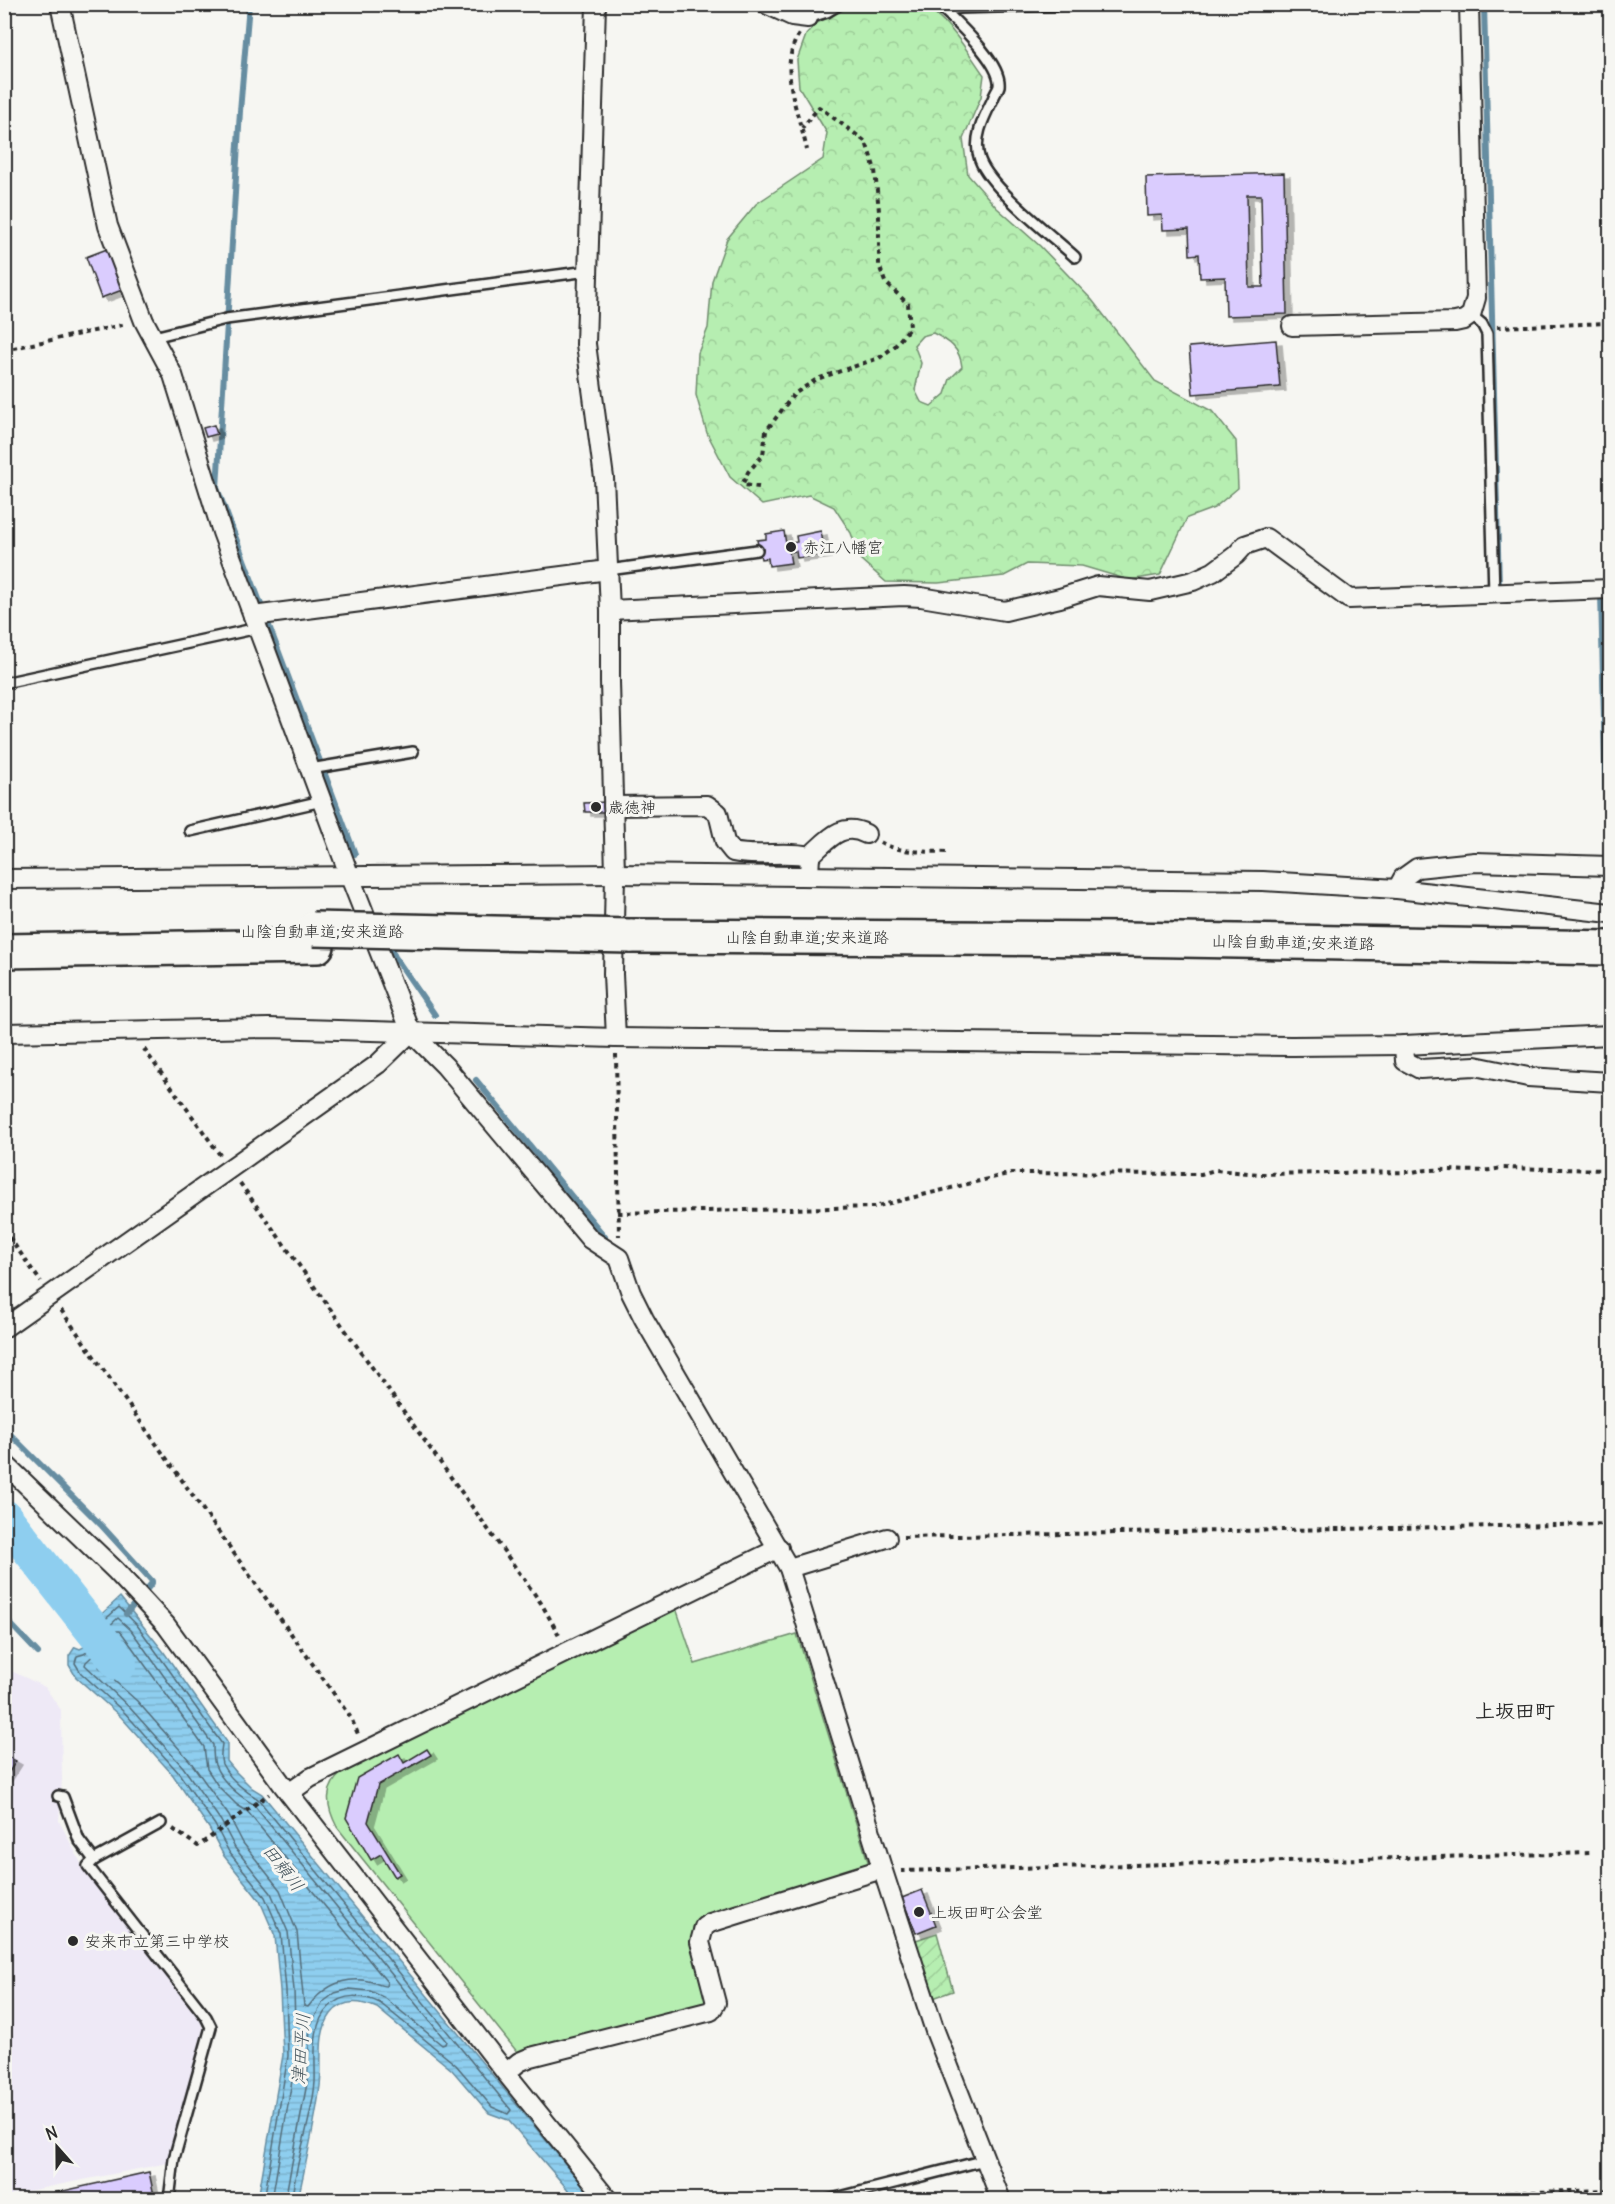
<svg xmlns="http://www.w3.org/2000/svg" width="1615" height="2204" font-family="Delius,'Klee One',sans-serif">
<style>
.built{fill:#eee9f6}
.green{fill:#b6eeb1;stroke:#708c6e;stroke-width:1.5}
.forest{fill:url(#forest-crowns);stroke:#708c6e;stroke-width:1.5;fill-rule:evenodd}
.garden{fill:url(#garden-furrows);stroke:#708c6e;stroke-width:1.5}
.water{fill:url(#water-rules);stroke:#668da1;stroke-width:1.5}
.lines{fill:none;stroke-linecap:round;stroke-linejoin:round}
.shore{stroke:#536c79;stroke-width:1.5}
.stream{stroke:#668da1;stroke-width:6}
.river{stroke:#8eceef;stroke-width:36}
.building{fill:#daccfe;stroke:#2b2b2b;stroke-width:1.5;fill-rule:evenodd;filter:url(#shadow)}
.lane-casing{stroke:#2b2b2b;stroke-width:14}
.street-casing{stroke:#2b2b2b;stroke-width:22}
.highway-casing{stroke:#2b2b2b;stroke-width:38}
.path{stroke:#2b2b2b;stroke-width:4;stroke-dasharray:4.5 4.5;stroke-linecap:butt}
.lane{stroke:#f6f6f2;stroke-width:9}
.street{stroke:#f6f6f2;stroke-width:18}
.highway{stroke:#f6f6f2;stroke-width:33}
.highway-bridge-casing{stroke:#2b2b2b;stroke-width:38;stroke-linecap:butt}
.highway-bridge{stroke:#f6f6f2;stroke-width:33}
.poi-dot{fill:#2b2b2b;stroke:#f6f6f2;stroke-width:2}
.labels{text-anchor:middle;stroke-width:6;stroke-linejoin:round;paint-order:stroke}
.poi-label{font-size:16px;fill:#2b2b2b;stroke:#f6f6f2;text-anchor:start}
.street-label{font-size:16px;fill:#2b2b2b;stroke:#f6f6f2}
.water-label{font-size:18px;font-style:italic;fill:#44545c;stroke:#f6f6f2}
.quarter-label{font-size:20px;font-weight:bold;fill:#2b2b2b;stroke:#f6f6f2}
</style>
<defs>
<pattern id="forest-crowns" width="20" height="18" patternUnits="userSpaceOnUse" patternTransform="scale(1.5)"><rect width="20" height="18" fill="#b6eeb1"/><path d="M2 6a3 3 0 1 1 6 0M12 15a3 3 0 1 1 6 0" fill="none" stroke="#9dcc98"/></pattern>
<pattern id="garden-furrows" width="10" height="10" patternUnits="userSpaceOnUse" patternTransform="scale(1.5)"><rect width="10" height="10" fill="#b6eeb1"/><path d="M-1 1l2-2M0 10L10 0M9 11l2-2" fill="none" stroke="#9dcc98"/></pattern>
<pattern id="water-rules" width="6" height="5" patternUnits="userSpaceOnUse" patternTransform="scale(1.5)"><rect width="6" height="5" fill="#8eceef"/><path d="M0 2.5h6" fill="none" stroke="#7bb1cd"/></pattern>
<filter id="shadow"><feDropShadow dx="6" dy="4" stdDeviation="0" flood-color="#0004"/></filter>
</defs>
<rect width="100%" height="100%" fill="#f6f6f2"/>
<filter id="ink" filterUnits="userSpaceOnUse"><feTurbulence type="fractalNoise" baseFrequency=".0167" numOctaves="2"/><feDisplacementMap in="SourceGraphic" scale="12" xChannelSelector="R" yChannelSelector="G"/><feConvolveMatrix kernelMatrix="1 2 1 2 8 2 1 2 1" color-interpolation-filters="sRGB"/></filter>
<g filter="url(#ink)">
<polygon class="built" points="5,1668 45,1687 61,1710 62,1779 59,1821 85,1871 198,2012 203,2029 168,2163 13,2194 5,2199"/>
<path class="green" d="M676,1608L695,1664L797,1634L870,1868L697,1922L693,1927V1938L711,1997L704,2007L518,2053L337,1827C326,1806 323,1787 344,1771Z"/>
<path class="forest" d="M852,5H920C945,13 969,54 984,75L981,97L963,139L968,175L997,208L1040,246L1092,300L1155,381L1212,411L1236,441L1238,488L1214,508L1187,518L1160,575L1129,580L1082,566L1027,564L1004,576L938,583L886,582L860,559L851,533L834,507L809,495L762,505L730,477L707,433L696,395L698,353L708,328L712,281L727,239L756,204L823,159L827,133L799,87L797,60L806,35L817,23ZM933,333C949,341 960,348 962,367L950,379L945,394L931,406L921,402L915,390L921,363L914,345L922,336Z"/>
<polygon class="garden" points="937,1933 953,1991 933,1998 913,1941"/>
<path class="water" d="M120,1597L163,1651L227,1742V1761L236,1772L252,1788L262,1794L594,2199H576L508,2120L489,2113L452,2070L377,2008C361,2001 343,1998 331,2014C316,2034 323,2063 320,2086C315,2124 306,2162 298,2199H258L283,2055L280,1990L275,1936L260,1901L224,1856L209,1828L173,1775L121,1717L76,1677L69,1665V1656L75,1647L80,1649L86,1646L78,1636Z"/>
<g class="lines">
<g class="shore">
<path d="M116,1631H120L124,1636L204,1747L207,1769L218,1786L237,1805L247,1811L387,1982L386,1986C380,1986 374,1982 368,1981C342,1976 323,1987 308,2007L304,2006L297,1932L280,1890L243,1843L229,1816L190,1761L137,1701L99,1667L107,1653L108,1639Z"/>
<path d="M264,2200L288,2056L286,1990L281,1934L265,1897L229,1852L215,1825L178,1772L125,1713L81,1673L75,1663L77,1656L84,1654L91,1648L89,1634L119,1607L137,1625L222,1744C221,1750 220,1758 222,1764C229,1778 245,1791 258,1799L511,2110L508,2114L492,2107L456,2065L380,2003C362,1995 344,1992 329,2007C310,2025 316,2058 315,2082C312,2122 295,2160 292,2200"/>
<path d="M272,2200L296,2057L294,1990L288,1932L271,1893L235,1848L221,1821L183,1767L130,1708L85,1665L86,1662L98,1651V1636L118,1618L131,1630L213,1745C213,1751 213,1759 215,1765C221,1781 239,1796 253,1804L446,2041L445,2044L442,2045L385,1998L370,1991L350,1989L335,1993L323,2002L310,2026L307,2083L285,2200"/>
</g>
<g class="stream">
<polyline points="249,4 240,111 217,488 355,854"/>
<polyline points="1484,4 1499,588 1503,588"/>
<polyline points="1601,592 1607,847"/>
<polyline points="387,940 395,957 435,1015"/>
<polyline points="476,1080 605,1237"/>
<polyline points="4,1428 102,1526 152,1581 152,1583 126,1614"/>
<polyline points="4,1617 38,1653"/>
</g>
<polyline class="river" points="4,1517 119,1663"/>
</g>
<g class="building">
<path d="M1284,173L1287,314L1226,316L1225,277L1200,278L1199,254L1190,255L1189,229L1163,230L1162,215L1147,216L1146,177ZM1247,195H1261L1263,287H1249Z"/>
<polygon points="107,249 122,290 101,298 86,257"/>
<polygon points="1276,340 1280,387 1193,394 1189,347"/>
<polygon points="214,425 217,434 206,437 203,428"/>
<polygon points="784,531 786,544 797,542 796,536 821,531 825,554 797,558 796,551 789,552 791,563 769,566 768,558 761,559 757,540 766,539 766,534"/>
<polygon points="607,802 607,812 585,812 584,803"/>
<polygon points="427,1749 431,1755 378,1785 368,1822 400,1874 395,1877 381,1854 371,1860 346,1818 357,1778 399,1754 404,1763"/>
<polygon points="5,1755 16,1761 4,1780 4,1756"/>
<polygon points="922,1890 936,1925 916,1933 902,1898"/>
<polygon points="149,2172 155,2200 27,2200 27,2199"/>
</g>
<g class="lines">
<defs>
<g id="lane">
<polyline points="933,4 944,10 961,8 1100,4"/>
<path d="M944,10C959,25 1002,64 999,86C998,90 994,95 993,99C984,117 972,139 980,160C991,189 1051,235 1075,257"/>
<polyline points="808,18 827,12 840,4"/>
<polyline points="1471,315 1482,324 1487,334 1494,594"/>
<polyline points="154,337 226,319 588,271"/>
<polyline points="608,570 757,550"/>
<polyline points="4,683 258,628"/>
<polyline points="310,769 413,752"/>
<polyline points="190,831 322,801"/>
<polyline points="58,1796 63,1797 79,1840 94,1860"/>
<polyline points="161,1823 94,1860 88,1866 206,2017 211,2027 174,2159 169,2200"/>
<polyline points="828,2200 985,2160"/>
</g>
<g id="street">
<polyline points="60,4 108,226 144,321 173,375 222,532 350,877 411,1032 445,1066 590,1239 619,1258 631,1293 644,1319 789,1568 883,1871 935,2031 1001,2200"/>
<polyline points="596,4 586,344 604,478 610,610 610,682 615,874 613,974 616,1038"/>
<polyline points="766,4 792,16 808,18"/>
<polyline points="1292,326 1455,322 1464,320 1471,315 1476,298 1469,4"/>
<polyline points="610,610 904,596 921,597 1005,611 1060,598 1098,586 1150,591 1193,581 1213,572 1236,555 1245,545 1266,538 1349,599 1610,589"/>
<polyline points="253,616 608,570"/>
<path d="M613,806L707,805L718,813L725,842L733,852C758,858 785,850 810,856L809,875"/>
<path d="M810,856C828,840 841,821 866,834"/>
<polyline points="4,879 615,874 1263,881 1397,889 1610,913"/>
<polyline points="1397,889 1403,878 1417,868 1475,862 1610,866"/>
<polyline points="4,1033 269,1028 616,1038 1292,1046 1404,1045 1610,1035"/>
<polyline points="1404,1045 1405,1061 1420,1069 1475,1066 1528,1077 1610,1082"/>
<polyline points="4,1328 378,1064 411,1032"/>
<polyline points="4,1463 115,1570 166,1625 282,1784 506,2073 608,2200"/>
<polyline points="789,1568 887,1538"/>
<polyline points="289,1793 310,1778 779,1548"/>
<polyline points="506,2073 519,2062 531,2057 711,2011 716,2003 700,1942 704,1927 710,1923 882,1869"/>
</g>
<g id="highway">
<polyline points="630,936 1125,939 1610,948"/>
<polyline points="4,951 317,946"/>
</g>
</defs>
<use href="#lane" class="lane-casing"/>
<use href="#street" class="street-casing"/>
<use href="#highway" class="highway-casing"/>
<g class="path">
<polyline points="4,8 20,4"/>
<path d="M799,34C777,69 799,113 807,150"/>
<polyline points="1497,327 1610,323"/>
<polyline points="4,350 127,324"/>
<polyline points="759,487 744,485 743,483 748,472 763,455 766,431 794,394 817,379 879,358 895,346 910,327 908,304 885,282 879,265 879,211 875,170 866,142 819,107 802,128"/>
<path d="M880,842C901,854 925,851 949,852"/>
<polyline points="144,1049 220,1155"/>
<polyline points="616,1054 619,1236"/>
<polyline points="240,1183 541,1603 559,1635"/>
<path d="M618,1213L874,1207L1012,1173L1201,1174L1215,1170L1259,1174L1413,1172C1442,1166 1472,1175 1501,1168L1610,1170"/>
<polyline points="4,1230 41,1282"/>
<polyline points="61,1310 351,1718 358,1734"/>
<polyline points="903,1537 1610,1524"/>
<polyline points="173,1829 198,1846 269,1794"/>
<polyline points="901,1871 1592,1853"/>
<polyline points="1235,2200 1610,2190"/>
</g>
<use href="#lane" class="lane"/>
<use href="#street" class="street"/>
<use href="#highway" class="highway"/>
<defs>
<polyline id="highway-bridge" points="313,929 630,936"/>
</defs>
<use href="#highway-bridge" class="highway-bridge-casing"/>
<use href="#highway-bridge" class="highway-bridge"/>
</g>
</g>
<g class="poi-dot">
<circle cx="791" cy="547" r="6"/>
<circle cx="596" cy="807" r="6"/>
<circle cx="919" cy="1912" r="6"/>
<circle cx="73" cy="1941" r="6"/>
</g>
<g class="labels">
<g class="poi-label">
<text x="803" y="553">赤江八幡宮</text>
<text x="608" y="813">歳徳神</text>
<text x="931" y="1918">上坂田町公会堂</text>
<text x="85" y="1947">安来市立第三中学校</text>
</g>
<g class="street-label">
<text x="322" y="937">山陰自動車道;安来道路</text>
<text x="807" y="943">山陰自動車道;安来道路</text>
<text transform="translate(1293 942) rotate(1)" y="6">山陰自動車道;安来道路</text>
</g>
<g class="water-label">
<text transform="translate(283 1868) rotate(52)" y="6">田頼川</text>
<text transform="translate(301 2049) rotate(-86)" y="6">津田平川</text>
</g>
<g class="quarter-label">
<text x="1515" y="1718">上坂田町</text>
</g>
</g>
<rect width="1615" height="2204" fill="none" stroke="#f6f6f2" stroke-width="24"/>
<rect x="12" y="12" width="1591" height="2180" fill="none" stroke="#2b2b2b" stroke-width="2" filter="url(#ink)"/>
<g transform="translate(57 2147) rotate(339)" stroke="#f6f6f2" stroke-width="4.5" paint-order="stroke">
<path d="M0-4.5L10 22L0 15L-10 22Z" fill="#2b2b2b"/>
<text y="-9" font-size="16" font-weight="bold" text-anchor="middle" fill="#2b2b2b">N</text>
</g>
</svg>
